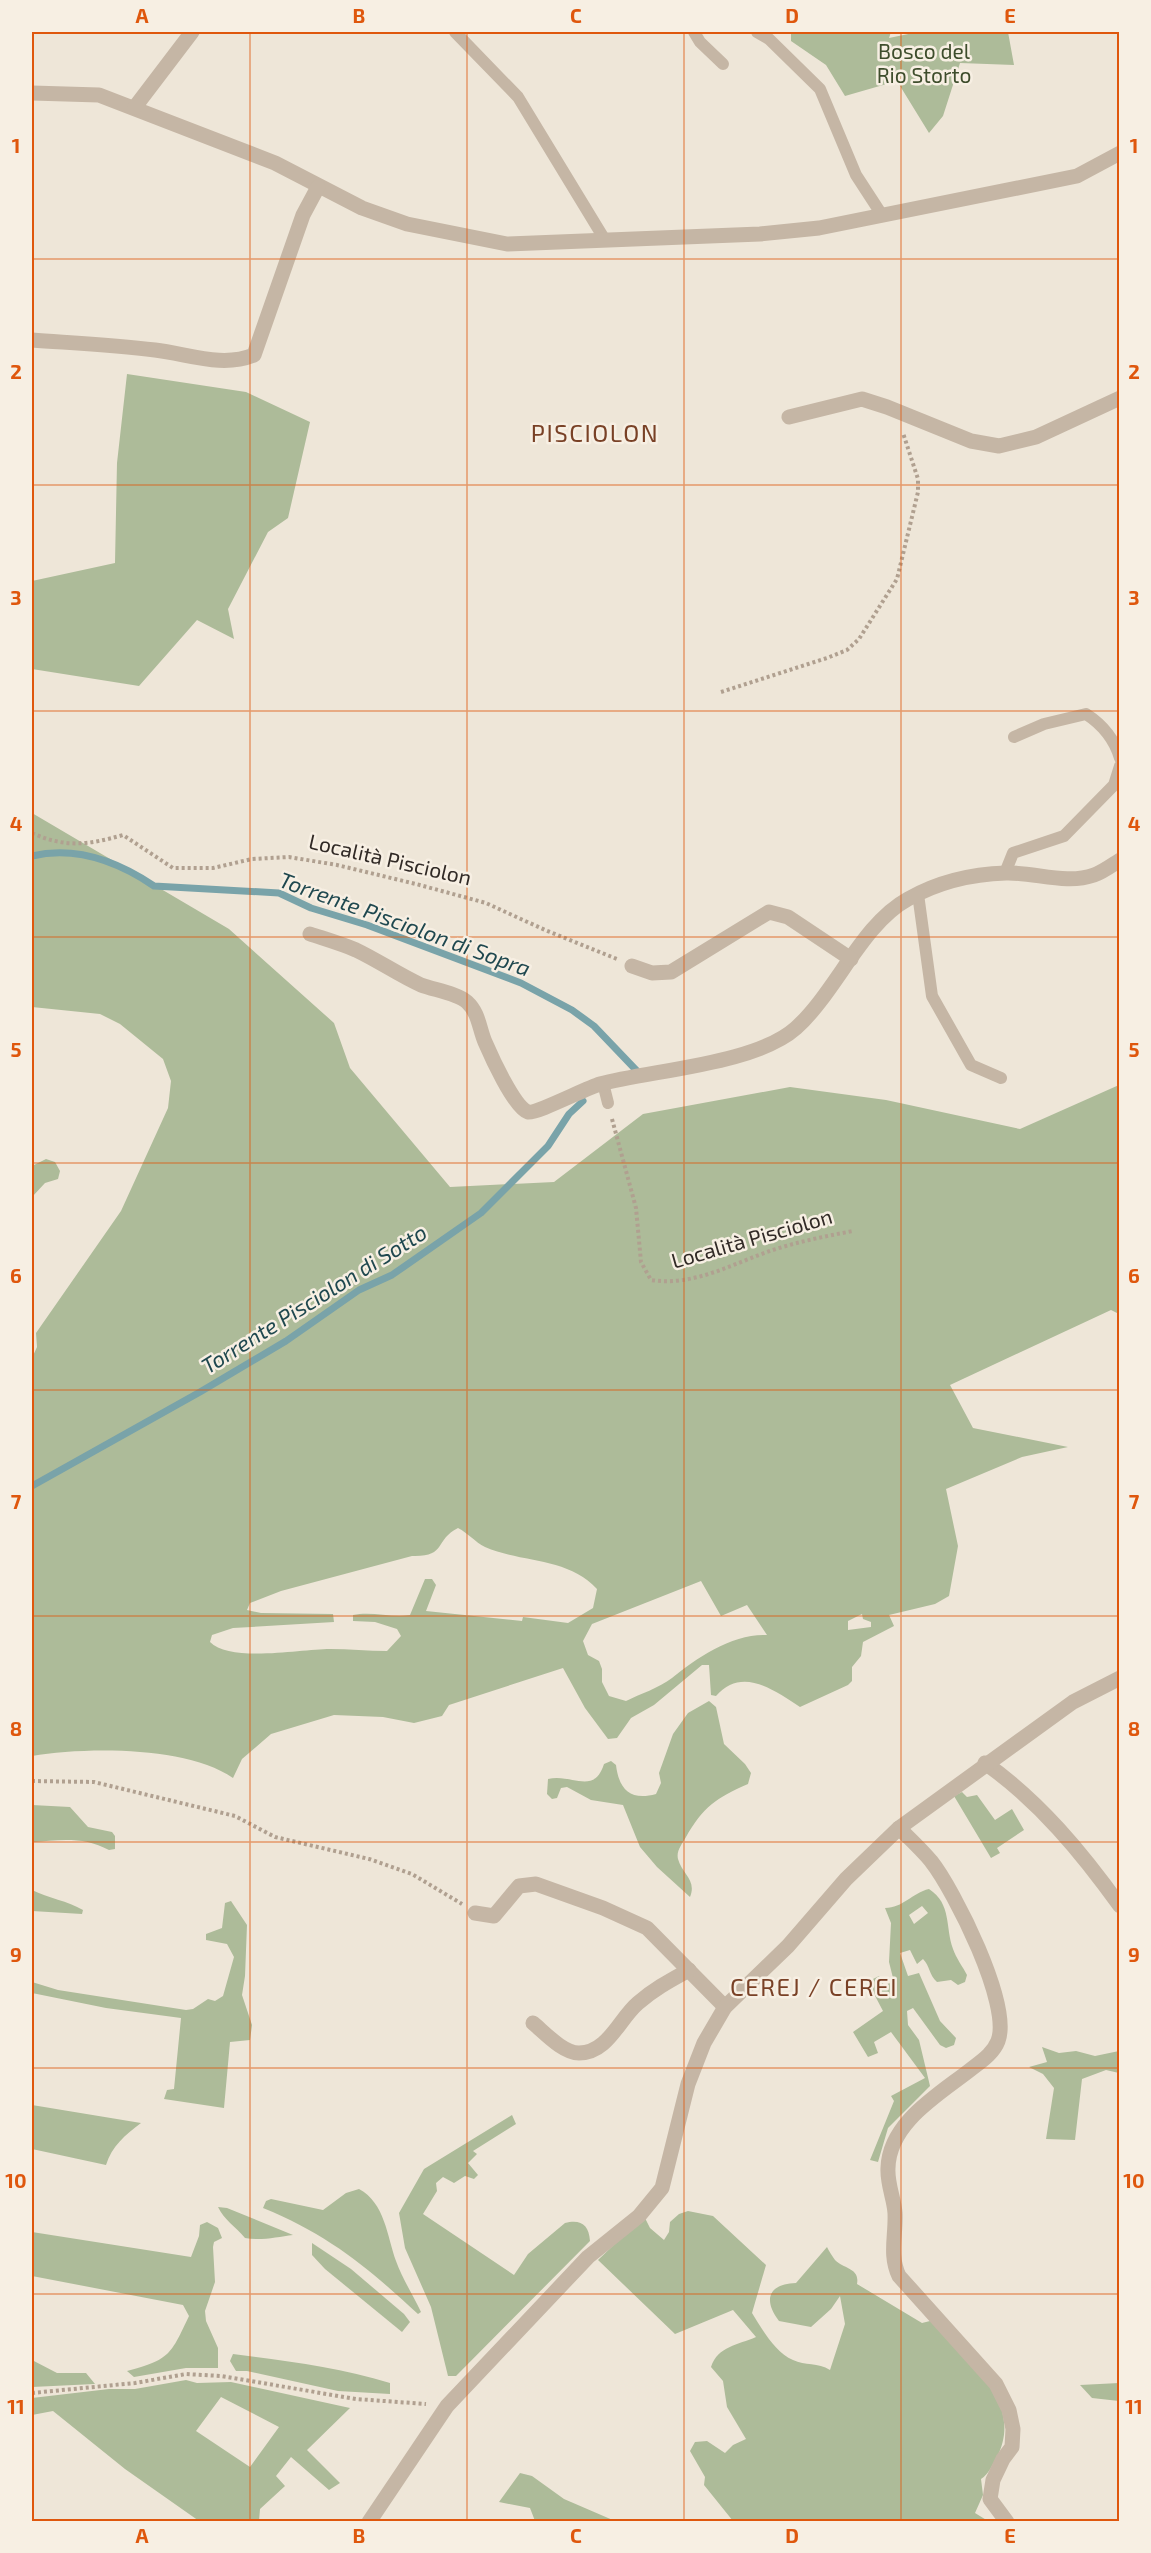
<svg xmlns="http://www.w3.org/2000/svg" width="1151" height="2553" font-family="'Exo 2',sans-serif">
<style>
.green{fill:#adbb99;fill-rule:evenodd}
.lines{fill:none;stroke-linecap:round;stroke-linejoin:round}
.stream{stroke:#79a3a9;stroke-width:7}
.path{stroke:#b0a090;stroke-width:4;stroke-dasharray:3 3;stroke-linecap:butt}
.service{stroke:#c5b6a5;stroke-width:12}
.minor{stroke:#c5b6a5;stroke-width:15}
.grid{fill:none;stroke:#df570d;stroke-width:1.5;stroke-opacity:0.55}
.labels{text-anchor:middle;stroke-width:5;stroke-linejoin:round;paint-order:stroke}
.park-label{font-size:21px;fill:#3e4d2c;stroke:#f7efe3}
.street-label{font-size:21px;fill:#312a26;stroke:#f7efe3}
.water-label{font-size:22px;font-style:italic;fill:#1f484f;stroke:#f7efe3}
.quarter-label{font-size:24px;letter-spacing:1.5px;fill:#794126;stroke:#f7efe3}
.neatline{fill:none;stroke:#df570d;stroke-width:2}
.grid-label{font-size:20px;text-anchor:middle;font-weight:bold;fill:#df570d}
</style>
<rect width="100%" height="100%" fill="#eee6d8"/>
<g class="green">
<polygon points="791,32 891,32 889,38 918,32 1008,32 1014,65 960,63 943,116 929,133 897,81 845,96 826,65 791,41"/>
<polygon points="127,374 246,392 310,422 288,518 268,532 228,609 234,639 197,620 139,686 32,669 32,581 115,563 117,463"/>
<path d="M32,813L229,929L334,1023L350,1068L450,1187L554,1182L643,1114L790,1087L886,1100L1020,1129L1119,1085V1314L1111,1310L950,1385L973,1428L1068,1447L1022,1457L946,1489L958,1546L949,1596L935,1604L889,1615L894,1626L863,1642L861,1656L852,1667V1681L848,1685L800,1707C774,1690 742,1666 716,1696L711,1695L709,1665H702L654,1705L631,1718L617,1738L608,1739L585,1708L563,1668L449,1705L442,1716L414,1723L383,1717L334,1715L271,1734L242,1759L233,1778C187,1746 86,1747 32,1756V1358L37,1347L36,1333L121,1211L168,1108L171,1081L163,1059L120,1024L100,1014L32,1007ZM458,1528C468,1533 475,1542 485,1547C522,1563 568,1557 597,1589L593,1608L568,1623L523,1617L522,1621L426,1611L436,1585L432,1579H425L410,1615C391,1618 372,1611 353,1615V1621L375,1622L397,1629L401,1636L387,1651C368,1651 349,1649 330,1649C302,1649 230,1663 210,1642L212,1635L233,1628L334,1622L333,1614L261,1613L247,1610L250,1603L281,1591L412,1556C447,1557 434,1540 458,1528ZM701,1581L721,1616L747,1605L767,1635C734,1633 696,1658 672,1678C659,1688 640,1694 626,1701L609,1696L602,1682V1669L599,1661L588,1655L583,1641L592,1624ZM862,1614L863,1619L871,1622V1627L848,1630V1621Z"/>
<polygon points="46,1159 55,1162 60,1171 58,1179 45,1183 32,1197 32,1166"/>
<path d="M709,1701L716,1707L724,1744L745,1764L751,1773L748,1784C716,1798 703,1807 686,1837C682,1844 676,1851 678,1859C682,1874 697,1880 690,1897L657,1867L640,1847L623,1805L591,1800L567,1787L561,1788L557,1798L552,1799L547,1794L548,1779C571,1773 594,1796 604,1764L611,1761L616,1765C619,1790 631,1801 656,1794L661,1783L659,1773L673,1734L688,1713Z"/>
<polygon points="962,1792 967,1797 977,1795 995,1820 1012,1809 1024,1830 997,1848 1000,1853 991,1858 954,1796"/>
<path d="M32,1805L70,1807L88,1827L112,1832L115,1836V1849L109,1850C84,1836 59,1840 32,1842Z"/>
<path d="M929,1889C952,1904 945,1927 953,1949C956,1958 963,1967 967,1975L965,1982L958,1985L951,1980L937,1982C929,1975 930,1966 923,1959L917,1964L910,1950L900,1953L908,1976L919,1973L940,2021L956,2038L954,2045L946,2048L940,2045L913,2008L907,2011L908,2025L919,2040L930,2086L888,2128L878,2162L870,2160L894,2101L891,2096L925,2078L891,2032L874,2042L878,2053L868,2057L853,2032L883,2011L873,1992V1979L879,1976L884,1985L894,1982L889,1962L891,1923L885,1908C903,1908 912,1893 929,1889ZM922,1906L928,1913L914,1924L909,1915Z"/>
<path d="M32,1890C48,1898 68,1901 83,1910L82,1914L32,1911Z"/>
<polygon points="231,1901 247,1925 245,1976 242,1995 252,2025 250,2040 230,2042 224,2108 164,2099 167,2090 174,2089 181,2018 106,2008 32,1993 32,1982 58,1990 186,2010 193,2009 208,1999 215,2001 223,1996 234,1957 227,1944 206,1940 206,1934 222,1928 225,1903"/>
<polygon points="1042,2047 1059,2053 1076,2051 1095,2056 1119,2051 1119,2073 1106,2070 1082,2079 1075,2140 1046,2139 1054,2088 1043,2074 1029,2067 1047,2062"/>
<path d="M32,2105L141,2123C125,2135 112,2146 106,2165L32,2149Z"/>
<path d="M512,2115L516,2124L473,2151L477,2154L468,2163L478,2175L474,2179L465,2176L454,2183L443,2177L436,2183L437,2191L423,2214L514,2275L528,2254L565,2223C581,2219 589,2225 590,2241L456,2376H448L431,2307L405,2248L399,2213L424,2169Z"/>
<path d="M359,2189C385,2203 387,2236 396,2261C402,2278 413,2295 421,2312L418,2314C367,2267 329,2235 263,2208L266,2201L271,2199L323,2210L346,2193Z"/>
<path d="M218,2207L227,2208L293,2235C278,2237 260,2241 245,2238C236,2227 224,2220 218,2207Z"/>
<path d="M688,2211L713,2216L766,2265L752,2313C762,2329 775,2352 793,2360C805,2366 818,2362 830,2370L845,2324L840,2296L831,2309L811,2327L779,2321C763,2300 768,2284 796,2283L827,2247C829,2251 832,2256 835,2260C844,2269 860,2268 857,2284L922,2323L934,2320C967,2357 1025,2402 997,2457C992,2465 989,2474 981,2479L983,2495L975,2513L988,2521H733L704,2485L705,2477L690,2451L695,2442L707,2441L725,2453L733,2445L746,2439L727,2407L723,2381L711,2367C718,2346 738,2345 756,2337L733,2310L675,2334L598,2260L644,2216L650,2228L664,2240L669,2232L670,2222L679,2214Z"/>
<path d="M207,2222L218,2228L222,2238L214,2242L213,2247L215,2282L205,2311L206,2321L218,2348V2368H186L134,2377L127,2371C170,2360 171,2354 189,2316L183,2305L32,2276V2232L191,2257L199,2236L200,2225Z"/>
<polygon points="312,2243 351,2269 404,2314 410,2322 402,2332 325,2269 312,2255"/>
<path d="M233,2354C286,2361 339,2367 390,2383V2394L338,2391L247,2371H236L230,2361Z"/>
<polygon points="32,2360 57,2373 86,2373 95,2384 32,2387"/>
<path d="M186,2380L197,2383L231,2382L350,2408L307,2450L340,2483L329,2490L291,2457L276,2476L285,2486L260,2509L259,2521H236L232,2519L199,2521L125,2469L53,2411L32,2415V2398L109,2389H135ZM221,2397L279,2427L250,2467L196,2431Z"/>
<polygon points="1119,2383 1119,2401 1092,2398 1080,2385"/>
<polygon points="520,2473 532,2476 564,2499 615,2521 535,2521 530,2508 499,2502"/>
</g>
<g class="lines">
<g class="stream">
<path d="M32,856C75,846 117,861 154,886L279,893L311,908L367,925L521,983L572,1010L594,1026L637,1071"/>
<polyline points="32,1486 200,1392 286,1341 359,1290 392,1275 481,1213 548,1146 569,1114 583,1101"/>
</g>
<g class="path">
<polyline points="721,692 827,658 847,650 859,639 897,579 918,492 918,479 903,433"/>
<path d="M32,833C65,848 88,845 123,835L173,868H213L252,859L289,857L337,865L416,884L486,903L545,930L617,959"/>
<path d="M612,1119L636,1208L641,1262L651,1280C695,1287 735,1262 776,1249C801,1241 827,1236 853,1231"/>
<polyline points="32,1781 94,1782 235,1816 275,1837 369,1859 412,1874 462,1904"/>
<polyline points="32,2393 135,2383 186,2374 221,2376 356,2399 426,2404"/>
</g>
<g class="service">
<polyline points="455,32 518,97 605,240"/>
<polyline points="694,32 700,42 723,64"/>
<polyline points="757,32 769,39 820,89 856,175 882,215"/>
<path d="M1014,737L1044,724L1086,714C1103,725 1114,738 1120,758"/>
<polyline points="1005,873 1013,853 1064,836 1114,785 1120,766"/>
<polyline points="918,894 932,996 971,1065 1001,1078"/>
<polyline points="603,1083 608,1103"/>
</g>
<g class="minor">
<polyline points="32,93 99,95 275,163 362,208 407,224 507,244 760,234 819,228 1077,176 1120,153"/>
<polyline points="135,107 192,32"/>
<path d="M32,340C73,343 114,345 155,350C189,354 222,368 254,355L303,215L318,187"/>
<polyline points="789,417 862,399 887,407 971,441 999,446 1036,437 1120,398"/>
<path d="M310,934C325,939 342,944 356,950C379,961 399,975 421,985C434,990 457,993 467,1002C479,1013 479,1028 485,1042C491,1056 514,1107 528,1112C536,1114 586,1088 600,1084C653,1070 756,1064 796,1028C836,992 862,924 908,899C938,882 972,874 1006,873C1035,872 1066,885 1094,875C1103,872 1112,865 1120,860"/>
<polyline points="632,966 652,973 671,972 769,912 788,917 851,959"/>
<path d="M985,1763C1039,1801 1082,1853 1120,1906"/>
<path d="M899,1828C909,1838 921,1849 931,1861C954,1890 1012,2005 998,2041C993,2054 980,2062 970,2070C938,2095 889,2123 888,2168C887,2184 894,2198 895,2213C896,2236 889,2255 899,2276L996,2384L1009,2410L1013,2429L1012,2447L1003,2459L993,2480L990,2499L1007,2522"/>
<polyline points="475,1913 494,1916 519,1886 536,1884 603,1908 647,1928 725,2007"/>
<path d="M533,2023C545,2033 563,2053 579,2053C608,2053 619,2019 638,2003C654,1989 671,1980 689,1970"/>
<polyline points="369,2522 447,2406 588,2257 639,2216 662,2188 688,2084 704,2043 725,2007 788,1946 846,1879 899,1828 1073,1702 1120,1678"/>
</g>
</g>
<path class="grid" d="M250,32V2522M467,32V2522M684,32V2522M901,32V2522M32,259H1120M32,485H1120M32,711H1120M32,937H1120M32,1163H1120M32,1390H1120M32,1616H1120M32,1842H1120M32,2068H1120M32,2294H1120"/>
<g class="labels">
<g class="park-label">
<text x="924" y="59">Bosco del<tspan x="924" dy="24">Rio Storto</tspan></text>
</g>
<g class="street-label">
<text transform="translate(390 860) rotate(13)" y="7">Località Pisciolon</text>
<text transform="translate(752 1239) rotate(-16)" y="7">Località Pisciolon</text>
</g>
<g class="water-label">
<text transform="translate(405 924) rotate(20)" y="8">Torrente Pisciolon di Sopra</text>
<text transform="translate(314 1299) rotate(-32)" y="8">Torrente Pisciolon di Sotto</text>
</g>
<g class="quarter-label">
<text x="595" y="442">PISCIOLON</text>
<text x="814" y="1996">CEREJ / CEREI</text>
</g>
</g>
<rect width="1151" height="2553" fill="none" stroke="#f7efe3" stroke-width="66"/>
<rect x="33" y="33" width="1085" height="2487" class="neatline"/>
<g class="grid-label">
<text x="142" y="23">A</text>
<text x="359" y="23">B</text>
<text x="576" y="23">C</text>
<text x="792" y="23">D</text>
<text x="1010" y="23">E</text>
<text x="16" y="153">1</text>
<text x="1134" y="153">1</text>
<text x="16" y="379">2</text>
<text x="1134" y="379">2</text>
<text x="16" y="605">3</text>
<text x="1134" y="605">3</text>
<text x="16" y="831">4</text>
<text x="1134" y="831">4</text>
<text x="16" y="1057">5</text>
<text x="1134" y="1057">5</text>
<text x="16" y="1283">6</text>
<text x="1134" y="1283">6</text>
<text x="16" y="1509">7</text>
<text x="1134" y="1509">7</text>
<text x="16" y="1736">8</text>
<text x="1134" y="1736">8</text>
<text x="16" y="1962">9</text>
<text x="1134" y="1962">9</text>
<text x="16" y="2188">10</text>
<text x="1134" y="2188">10</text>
<text x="16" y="2414">11</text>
<text x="1134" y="2414">11</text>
<text x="142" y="2543">A</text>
<text x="359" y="2543">B</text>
<text x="576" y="2543">C</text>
<text x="792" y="2543">D</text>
<text x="1010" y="2543">E</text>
</g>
</svg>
